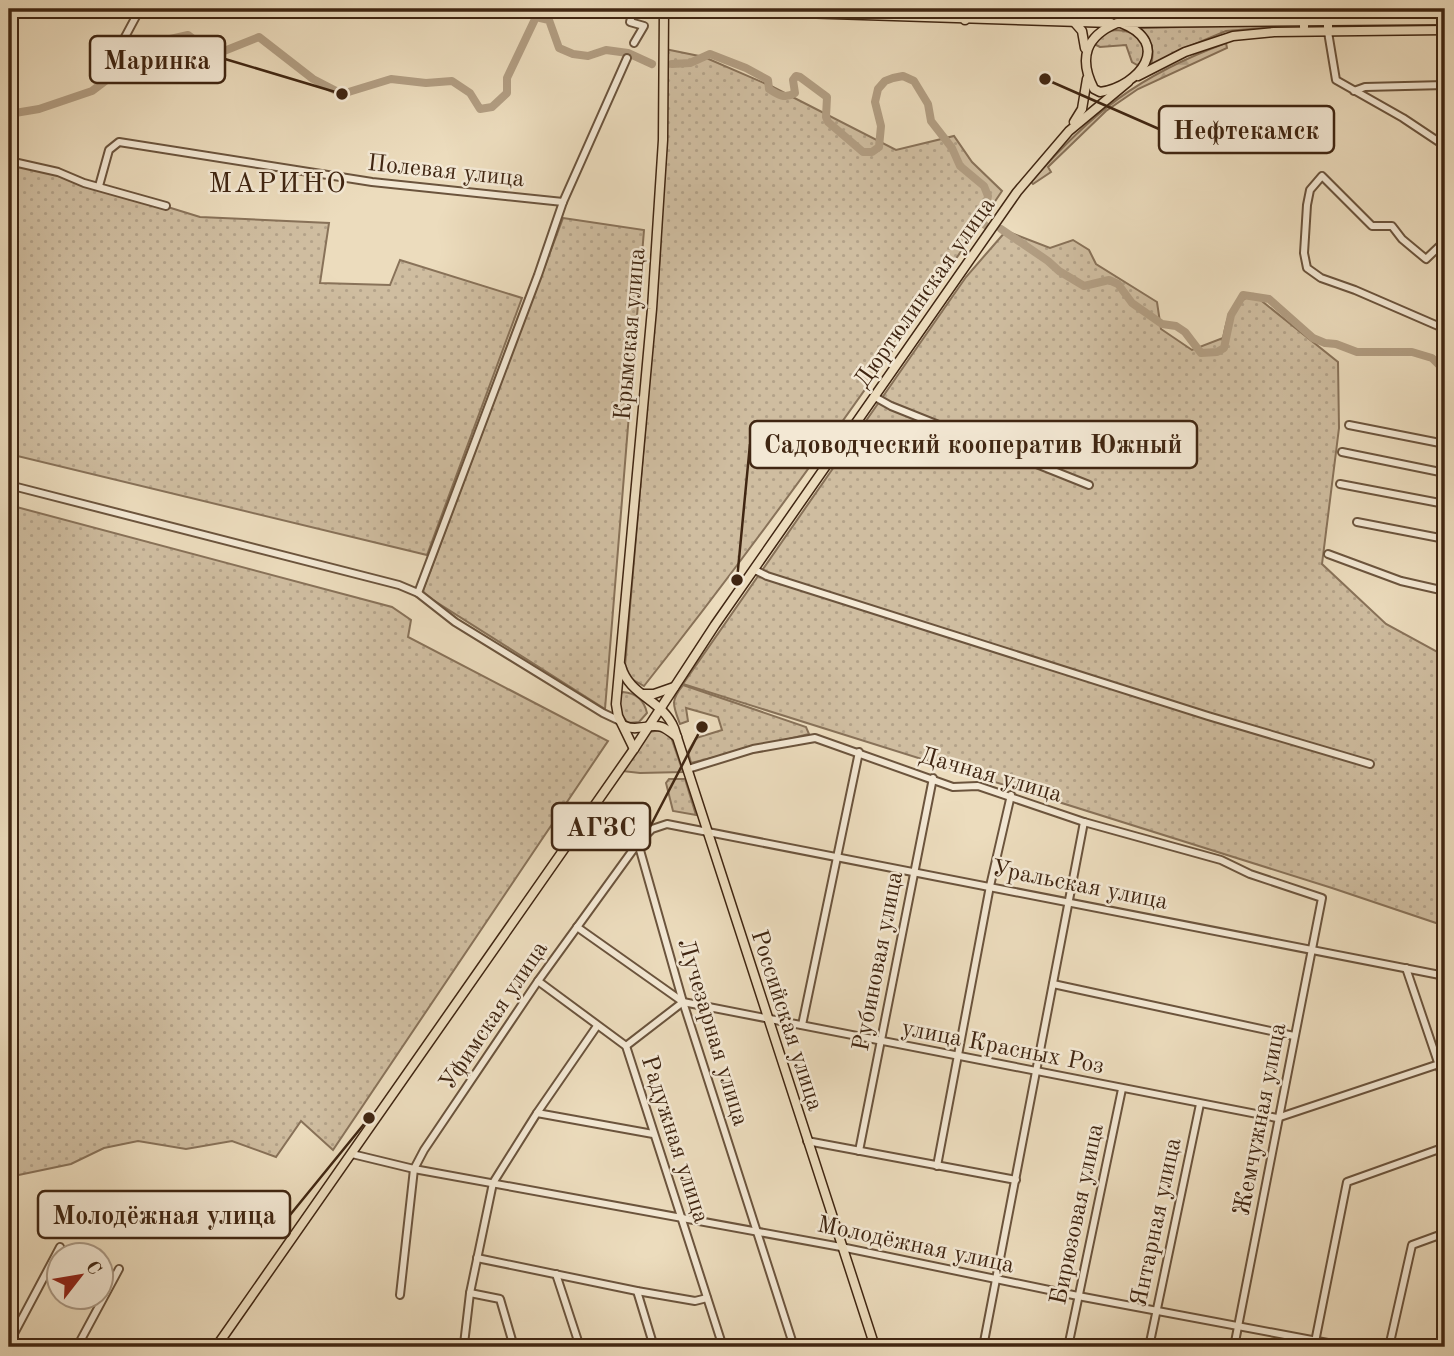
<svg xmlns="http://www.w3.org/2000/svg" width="1454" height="1356" font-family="'Old Standard TT',serif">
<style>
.grass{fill:url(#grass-dots);stroke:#887259;stroke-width:2}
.forest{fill:url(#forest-firs);stroke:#887259;stroke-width:2}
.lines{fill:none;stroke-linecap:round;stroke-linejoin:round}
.river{stroke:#b29e83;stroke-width:8}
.minor-casing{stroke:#6b543d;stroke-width:10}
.major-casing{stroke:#402612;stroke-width:11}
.minor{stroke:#f3e8d4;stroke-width:6}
.major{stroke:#ecdcbd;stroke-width:8}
.labels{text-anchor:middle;stroke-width:5;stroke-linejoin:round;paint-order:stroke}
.street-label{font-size:24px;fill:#402612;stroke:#f3e8d4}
.quarter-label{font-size:28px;letter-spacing:2px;fill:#402612;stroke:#f3e8d4}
.leader{fill:none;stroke:#402612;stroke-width:2.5}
.callout-dot{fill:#402612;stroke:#f3e8d4;stroke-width:2.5}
.callout{fill:#f3e8d4;stroke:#402612;stroke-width:2.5}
.callout-label{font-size:26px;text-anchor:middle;font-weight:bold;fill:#402612}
</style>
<defs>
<pattern id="grass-dots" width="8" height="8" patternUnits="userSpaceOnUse" patternTransform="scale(1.75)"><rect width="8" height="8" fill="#cfbda0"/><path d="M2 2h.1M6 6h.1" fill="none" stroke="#b3a289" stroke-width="1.8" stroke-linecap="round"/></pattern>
<pattern id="forest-firs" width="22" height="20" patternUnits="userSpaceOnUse" patternTransform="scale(1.75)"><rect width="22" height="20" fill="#cfbda0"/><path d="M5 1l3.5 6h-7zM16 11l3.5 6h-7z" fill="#b3a289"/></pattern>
</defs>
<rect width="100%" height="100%" fill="#ecdcbd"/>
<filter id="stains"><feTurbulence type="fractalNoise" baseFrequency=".00286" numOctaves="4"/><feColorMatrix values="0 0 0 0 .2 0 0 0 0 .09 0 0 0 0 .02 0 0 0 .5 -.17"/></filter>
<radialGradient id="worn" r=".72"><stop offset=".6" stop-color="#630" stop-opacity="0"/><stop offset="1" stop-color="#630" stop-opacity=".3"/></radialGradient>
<g class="grass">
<path d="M1275,25V27L1226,31L1176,52L1150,67C1156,53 1151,37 1139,28Z"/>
<path d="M1116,30C1138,31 1148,41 1142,63L1137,65L1132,62L1126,45L1100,47L1096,45L1095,41L1104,32Z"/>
<path d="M665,49L704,57L771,86L896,150L954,136L972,162L1002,191C888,360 771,526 644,686L628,677L625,666L660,256Z"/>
<polygon points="9,158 200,217 329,223 320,283 390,285 400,260 522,298 427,555 9,454"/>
<polygon points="563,218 644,230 605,709 422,593"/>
<path d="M1006,231L1050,248L1073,240L1089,250L1096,264L1157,302L1161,329L1192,350L1223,338C1228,313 1229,306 1253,294L1338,362L1339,428L1322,564L1386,624L1445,656V926L1332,888L683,684L966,277Z"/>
<polygon points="9,505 392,607 411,620 408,637 608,741 333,1150 301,1121 276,1157 232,1141 186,1149 138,1141 104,1148 71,1164 9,1177"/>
<path d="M683,685L806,727L809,734L691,763L688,752L696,738L722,730L718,717L686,708L688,721L680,724C673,705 670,701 683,685Z"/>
<path d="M623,692C636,693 644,700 647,713L639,722L628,723L618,711L619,695Z"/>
<polygon points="661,730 671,737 683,772 640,773 622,771 649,732"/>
<polygon points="669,779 685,779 696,815 673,811 666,783"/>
</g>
<g class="forest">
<polygon points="1085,9 1194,10 1193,14 1086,15"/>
<path d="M1226,43L1227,48L1138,89L1106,111L1048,167L1051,172L1033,184L1031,182C1091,113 1139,75 1226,43Z"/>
</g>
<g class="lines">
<g class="river">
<path d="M672,64L690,63L710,54L746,68L768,80L769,89C778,95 785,99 795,93L793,80L796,76L800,77L827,97L826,117L828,122L863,152H872L879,147L881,126L875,102L878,89L885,81L893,78L903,76L914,81L928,104L931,121L952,148L960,166L984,186L988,196L982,223L985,225"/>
<polyline points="9,114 39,109 92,91 157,42 188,35 214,55 259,37 313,79 342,94 391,79 426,83 452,81 470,93 480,109 492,107 507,93 507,78 536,17 549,20 559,48 573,54 588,56 606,50 628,53 652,64"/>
<polyline points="1001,229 1048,261 1059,271 1084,286 1109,280 1118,284 1132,303 1162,324 1176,326 1185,332 1201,353 1217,352 1224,348 1231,315 1243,295 1269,299 1313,338 1325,343 1336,344 1357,352 1412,352 1432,358 1445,371"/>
</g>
<defs>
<g id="minor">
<polyline points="634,9 630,22 644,26 634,43"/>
<polyline points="1328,32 1336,80 1403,118 1445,146"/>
<polyline points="111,63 140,9"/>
<polyline points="1354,91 1365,87 1445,85"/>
<polyline points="9,161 58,172 84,183 166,206"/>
<polyline points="99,186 109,150 119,142 372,182 563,202"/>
<polyline points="1445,241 1426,259 1402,239 1392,226 1372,226 1322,176 1310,190 1307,205 1304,253 1307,268 1321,278 1355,290 1445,329"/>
<polyline points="875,397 891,406 1089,485"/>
<polyline points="1349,425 1445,444"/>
<polyline points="1342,452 1445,473"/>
<polyline points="1340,484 1445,504"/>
<polyline points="9,485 399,585 418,593 455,622 603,713 620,721"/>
<polyline points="1357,522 1445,539"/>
<polyline points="1328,554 1401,581 1445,591"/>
<polyline points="755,570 767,576 1208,716 1370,764"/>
<polyline points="418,593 538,275 563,202 627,58"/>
<polyline points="688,769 753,749 815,738 953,787 978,786 1084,822 1221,860 1250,874 1322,898 1234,1347"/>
<polyline points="638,843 683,1002 794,1347"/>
<polyline points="577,927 683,1002 1277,1118 1439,1064"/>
<polyline points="1406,968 1445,1083"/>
<polyline points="538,981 626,1046 723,1347"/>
<polyline points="1053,984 1294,1036"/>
<polyline points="802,1025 859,752"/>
<polyline points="626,1046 683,1002"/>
<polyline points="537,1113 653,1134"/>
<polyline points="807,1141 1016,1180"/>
<polyline points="859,1151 933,778"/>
<polyline points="352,1154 414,1169 841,1247 1078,1296 1349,1347"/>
<polyline points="937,1166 990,886 1011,795"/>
<polyline points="477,1258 637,1291 695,1301 707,1298"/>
<polyline points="556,1274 580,1347"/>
<polyline points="637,1291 654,1347"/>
<polyline points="470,1293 500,1299 514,1347"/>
<polyline points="400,1295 414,1169 424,1150 538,981 638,843 652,829 667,824 1445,976"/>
<polyline points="9,1343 60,1247"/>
<polyline points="77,1347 119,1269"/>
<polyline points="469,1347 464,1344 470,1293 493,1183 537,1113 597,1026"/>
<polyline points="983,1347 1084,822"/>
<polyline points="1068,1347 1122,1089"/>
<polyline points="1149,1347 1200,1104"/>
<polyline points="1314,1347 1347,1182 1445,1147"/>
<polyline points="1389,1347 1412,1245 1445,1233"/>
</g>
<g id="major">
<polyline points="680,9 1111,23"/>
<polyline points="1304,9 1304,27"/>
<polyline points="1328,9 1328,27"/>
<polyline points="965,20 965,9"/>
<polyline points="1075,23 1082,31 1085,48"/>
<path d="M1121,23C1173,43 1140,86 1100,92L1094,89C1078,58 1086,36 1117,23H1121C1229,23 1337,22 1445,20"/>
<polyline points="1138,76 1185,52 1233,36 1274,32 1445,30"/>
<polyline points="1074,122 1082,109 1087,79"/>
<path d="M621,666C629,696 662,699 674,728L875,1347"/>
<polyline points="643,694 654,694 674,687"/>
<path d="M625,726C637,732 649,723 662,727C667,729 673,734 677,737"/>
<polyline points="634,749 618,716 616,704 652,309 663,140 664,9"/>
<polyline points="216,1347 634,749 715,625 1017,192 1069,131 1128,82"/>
</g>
</defs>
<use href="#minor" class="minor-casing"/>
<use href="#major" class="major-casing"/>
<use href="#minor" class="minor"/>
<use href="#major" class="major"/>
</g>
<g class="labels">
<g class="street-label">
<text transform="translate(446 170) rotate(6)" y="8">Полевая улица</text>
<text transform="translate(924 292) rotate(-55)" y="8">Дюртюлинская улица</text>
<text transform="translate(629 334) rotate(-85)" y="8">Крымская улица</text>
<text transform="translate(991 774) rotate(16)" y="8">Дачная улица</text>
<text transform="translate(1080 884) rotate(11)" y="8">Уральская улица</text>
<text transform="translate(877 961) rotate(-79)" y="8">Рубиновая улица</text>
<text transform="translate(493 1015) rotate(-56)" y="8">Уфимская улица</text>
<text transform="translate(788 1020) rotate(72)" y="8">Российская улица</text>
<text transform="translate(714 1032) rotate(73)" y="8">Лучезарная улица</text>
<text transform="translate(1003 1046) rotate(11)" y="8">улица Красных Роз</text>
<text transform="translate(1259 1119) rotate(-79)" y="8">Жемчужная улица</text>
<text transform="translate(676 1139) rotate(72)" y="8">Радужная улица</text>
<text transform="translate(1076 1214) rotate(-78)" y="8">Бирюзовая улица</text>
<text transform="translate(1155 1222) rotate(-78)" y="8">Янтарная улица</text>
<text transform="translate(916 1244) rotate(12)" y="8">Молодёжная улица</text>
</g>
<g class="quarter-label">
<text x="278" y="192">МАРИНО</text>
</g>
</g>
<path class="leader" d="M342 94L225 59M1045 79L1159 129M737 580L750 444M702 727L650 827M369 1118L290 1215"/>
<g class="callout-dot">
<circle cx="342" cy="94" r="7"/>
<circle cx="1045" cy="79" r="7"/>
<circle cx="737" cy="580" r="7"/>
<circle cx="702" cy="727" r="7"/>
<circle cx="369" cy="1118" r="7"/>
</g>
<g class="callout">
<rect x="90" y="36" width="135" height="47" rx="7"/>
<rect x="1159" y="106" width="175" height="47" rx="7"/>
<rect x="750" y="421" width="447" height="47" rx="7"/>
<rect x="552" y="803" width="98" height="47" rx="7"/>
<rect x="38" y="1191" width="252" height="47" rx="7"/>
</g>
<g class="callout-label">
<text x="157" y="69">Маринка</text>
<text x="1246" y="139">Нефтекамск</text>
<text x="973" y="453">Садоводческий кооператив Южный</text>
<text x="601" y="836">АГЗС</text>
<text x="164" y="1224">Молодёжная улица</text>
</g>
<rect width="1454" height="1356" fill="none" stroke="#ecdcbd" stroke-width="35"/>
<rect x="10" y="10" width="1433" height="1335" fill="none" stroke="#402612" stroke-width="3.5"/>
<rect x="18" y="18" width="1419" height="1321" fill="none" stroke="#402612" stroke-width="2"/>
<g transform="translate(80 1276) rotate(59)"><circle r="33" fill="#f3e8d4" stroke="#ab9a86" stroke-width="2"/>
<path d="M0-5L12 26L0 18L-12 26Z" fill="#8f2418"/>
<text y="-10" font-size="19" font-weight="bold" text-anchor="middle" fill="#402612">С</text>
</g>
<rect width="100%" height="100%" filter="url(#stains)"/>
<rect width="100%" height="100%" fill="url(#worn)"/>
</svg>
